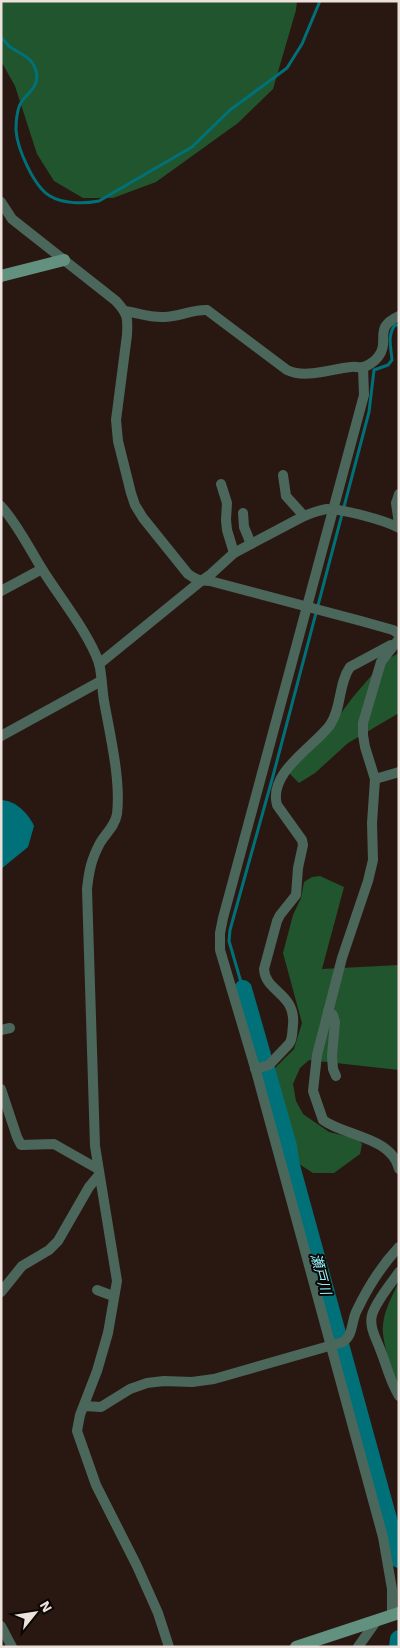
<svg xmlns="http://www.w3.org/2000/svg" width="400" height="1648" font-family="'Work Sans','Noto Sans JP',sans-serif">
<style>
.forest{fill:#21552e}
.water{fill:#007178}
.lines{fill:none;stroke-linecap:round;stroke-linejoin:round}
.stream{stroke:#007178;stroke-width:3}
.river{stroke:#007178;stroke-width:18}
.street{stroke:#4b675b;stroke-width:10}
.secondary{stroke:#63917f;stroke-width:12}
.labels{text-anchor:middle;stroke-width:4;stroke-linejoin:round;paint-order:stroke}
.water-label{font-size:14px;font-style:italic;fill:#90f1f9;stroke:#0c0604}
</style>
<rect width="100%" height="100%" fill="#291812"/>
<g class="forest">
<polygon points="1,1 297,1 296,10 273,89 238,123 156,182 113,198 83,198 54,181 37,154 15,86 1,61"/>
<polygon points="399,653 399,713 348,743 315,773 299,783 289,773 327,732 353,697 384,661"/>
<polygon points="320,876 344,887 322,969 399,965 399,1070 309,1060 300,1068 293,1084 296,1101 303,1114 329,1132 358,1139 362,1144 360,1154 334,1173 313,1173 296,1162 272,1071 294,1049 302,1023 283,953 293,915 301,898 304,882 312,877"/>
<path d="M399,1281V1385C392,1375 381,1338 383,1325C384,1310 393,1295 399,1281Z"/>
</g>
<path class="water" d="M1,800C15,800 29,814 34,826L28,847L1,869Z"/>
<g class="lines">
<g class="stream">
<path d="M1,37C4,40 6,43 9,46C19,54 32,56 36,71C41,89 23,94 19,107C17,113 16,124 16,130C17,148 34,187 50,196C63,204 84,204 99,201L192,147L230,110L287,68L302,44L320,1"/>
<path d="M243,989L229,941L230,930L273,776L369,412L374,370L388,365L392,360C391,347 387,336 395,325H399"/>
</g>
<g class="river">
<polyline points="243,989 288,1146 291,1166 399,1559"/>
<polyline points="398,1647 399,1639"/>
</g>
<g class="street">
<path d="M1,202L12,219L116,301C128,314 128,318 127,335L116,420L118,441L131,493L135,505L143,518L188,574C196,580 201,581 210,581L361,621L393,630L399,634"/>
<path d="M125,311C138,313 151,318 164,317C179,317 193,309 207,310L287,370C306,379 330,369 351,367C355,366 358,368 362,367C367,367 375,361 378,357C391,341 372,328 399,316"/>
<polyline points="363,367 364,395 223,918 220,933 220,950 256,1071 383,1537 392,1589 392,1615"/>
<polyline points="283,475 286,496 304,516"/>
<polyline points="221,484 227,503 226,520 227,530 234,553"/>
<polyline points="399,494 396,503 399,524"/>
<path d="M1,506C18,525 29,548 42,569C60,598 88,632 99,663C102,675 102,689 104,701C110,735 121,780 117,814C115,826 106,833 100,843C91,860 89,871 87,889L95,1146L117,1281L108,1333L97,1371L80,1415L77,1431L96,1485L137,1566L158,1613L169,1647"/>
<polyline points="243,513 244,527 251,544"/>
<polyline points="1,591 42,569"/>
<path d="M399,639L381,662L363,723V735L365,747L375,779L372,823L373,860L368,881L342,958L317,1055L313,1091L323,1120C344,1136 392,1137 399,1169"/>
<path d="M99,664L201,581L211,574L234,553L304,516C312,513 319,510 327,509C342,509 385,520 399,528"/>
<polyline points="1,736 101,681"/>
<polyline points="375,779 399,772"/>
<polyline points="328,1011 333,1015 335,1022 332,1056 333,1069 336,1076"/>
<polyline points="1,1030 10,1028"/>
<path d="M255,1069L269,1065L289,1044C293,1039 292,1032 293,1025C296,993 265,992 264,969L277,921L280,915L296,895L298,868L303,845L302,840L277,805C268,772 314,747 330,725C342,708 338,684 350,667L391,645"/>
<polyline points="1,1089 17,1137 21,1145 54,1144 98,1169"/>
<path d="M399,1272C391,1284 376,1301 372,1315C369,1327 376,1338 380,1349C387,1366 389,1379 399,1396"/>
<polyline points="97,1290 113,1296"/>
<polyline points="1,1292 22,1266 49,1250 58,1241 89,1187 99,1175"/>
<path d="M84,1406L101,1407L130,1389L147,1383L164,1381L192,1382L214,1379L343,1342C354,1334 351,1321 357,1310C368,1287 382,1265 399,1247"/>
<polyline points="1,1626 12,1647"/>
<polyline points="358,1647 377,1620"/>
</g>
<g class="secondary">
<polyline points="1,276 64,260"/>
<polyline points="296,1647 399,1613"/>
</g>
</g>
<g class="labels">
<g class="water-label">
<text transform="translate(321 1274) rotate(75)" y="5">瀬戸川</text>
</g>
</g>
<rect width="400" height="1648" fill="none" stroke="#ede1dc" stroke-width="5"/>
<g transform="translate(35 1613) rotate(60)" stroke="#0c0604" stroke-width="4" paint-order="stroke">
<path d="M0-4L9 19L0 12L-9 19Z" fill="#ede1dc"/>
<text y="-8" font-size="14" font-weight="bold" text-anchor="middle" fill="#ede1dc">N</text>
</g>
</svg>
